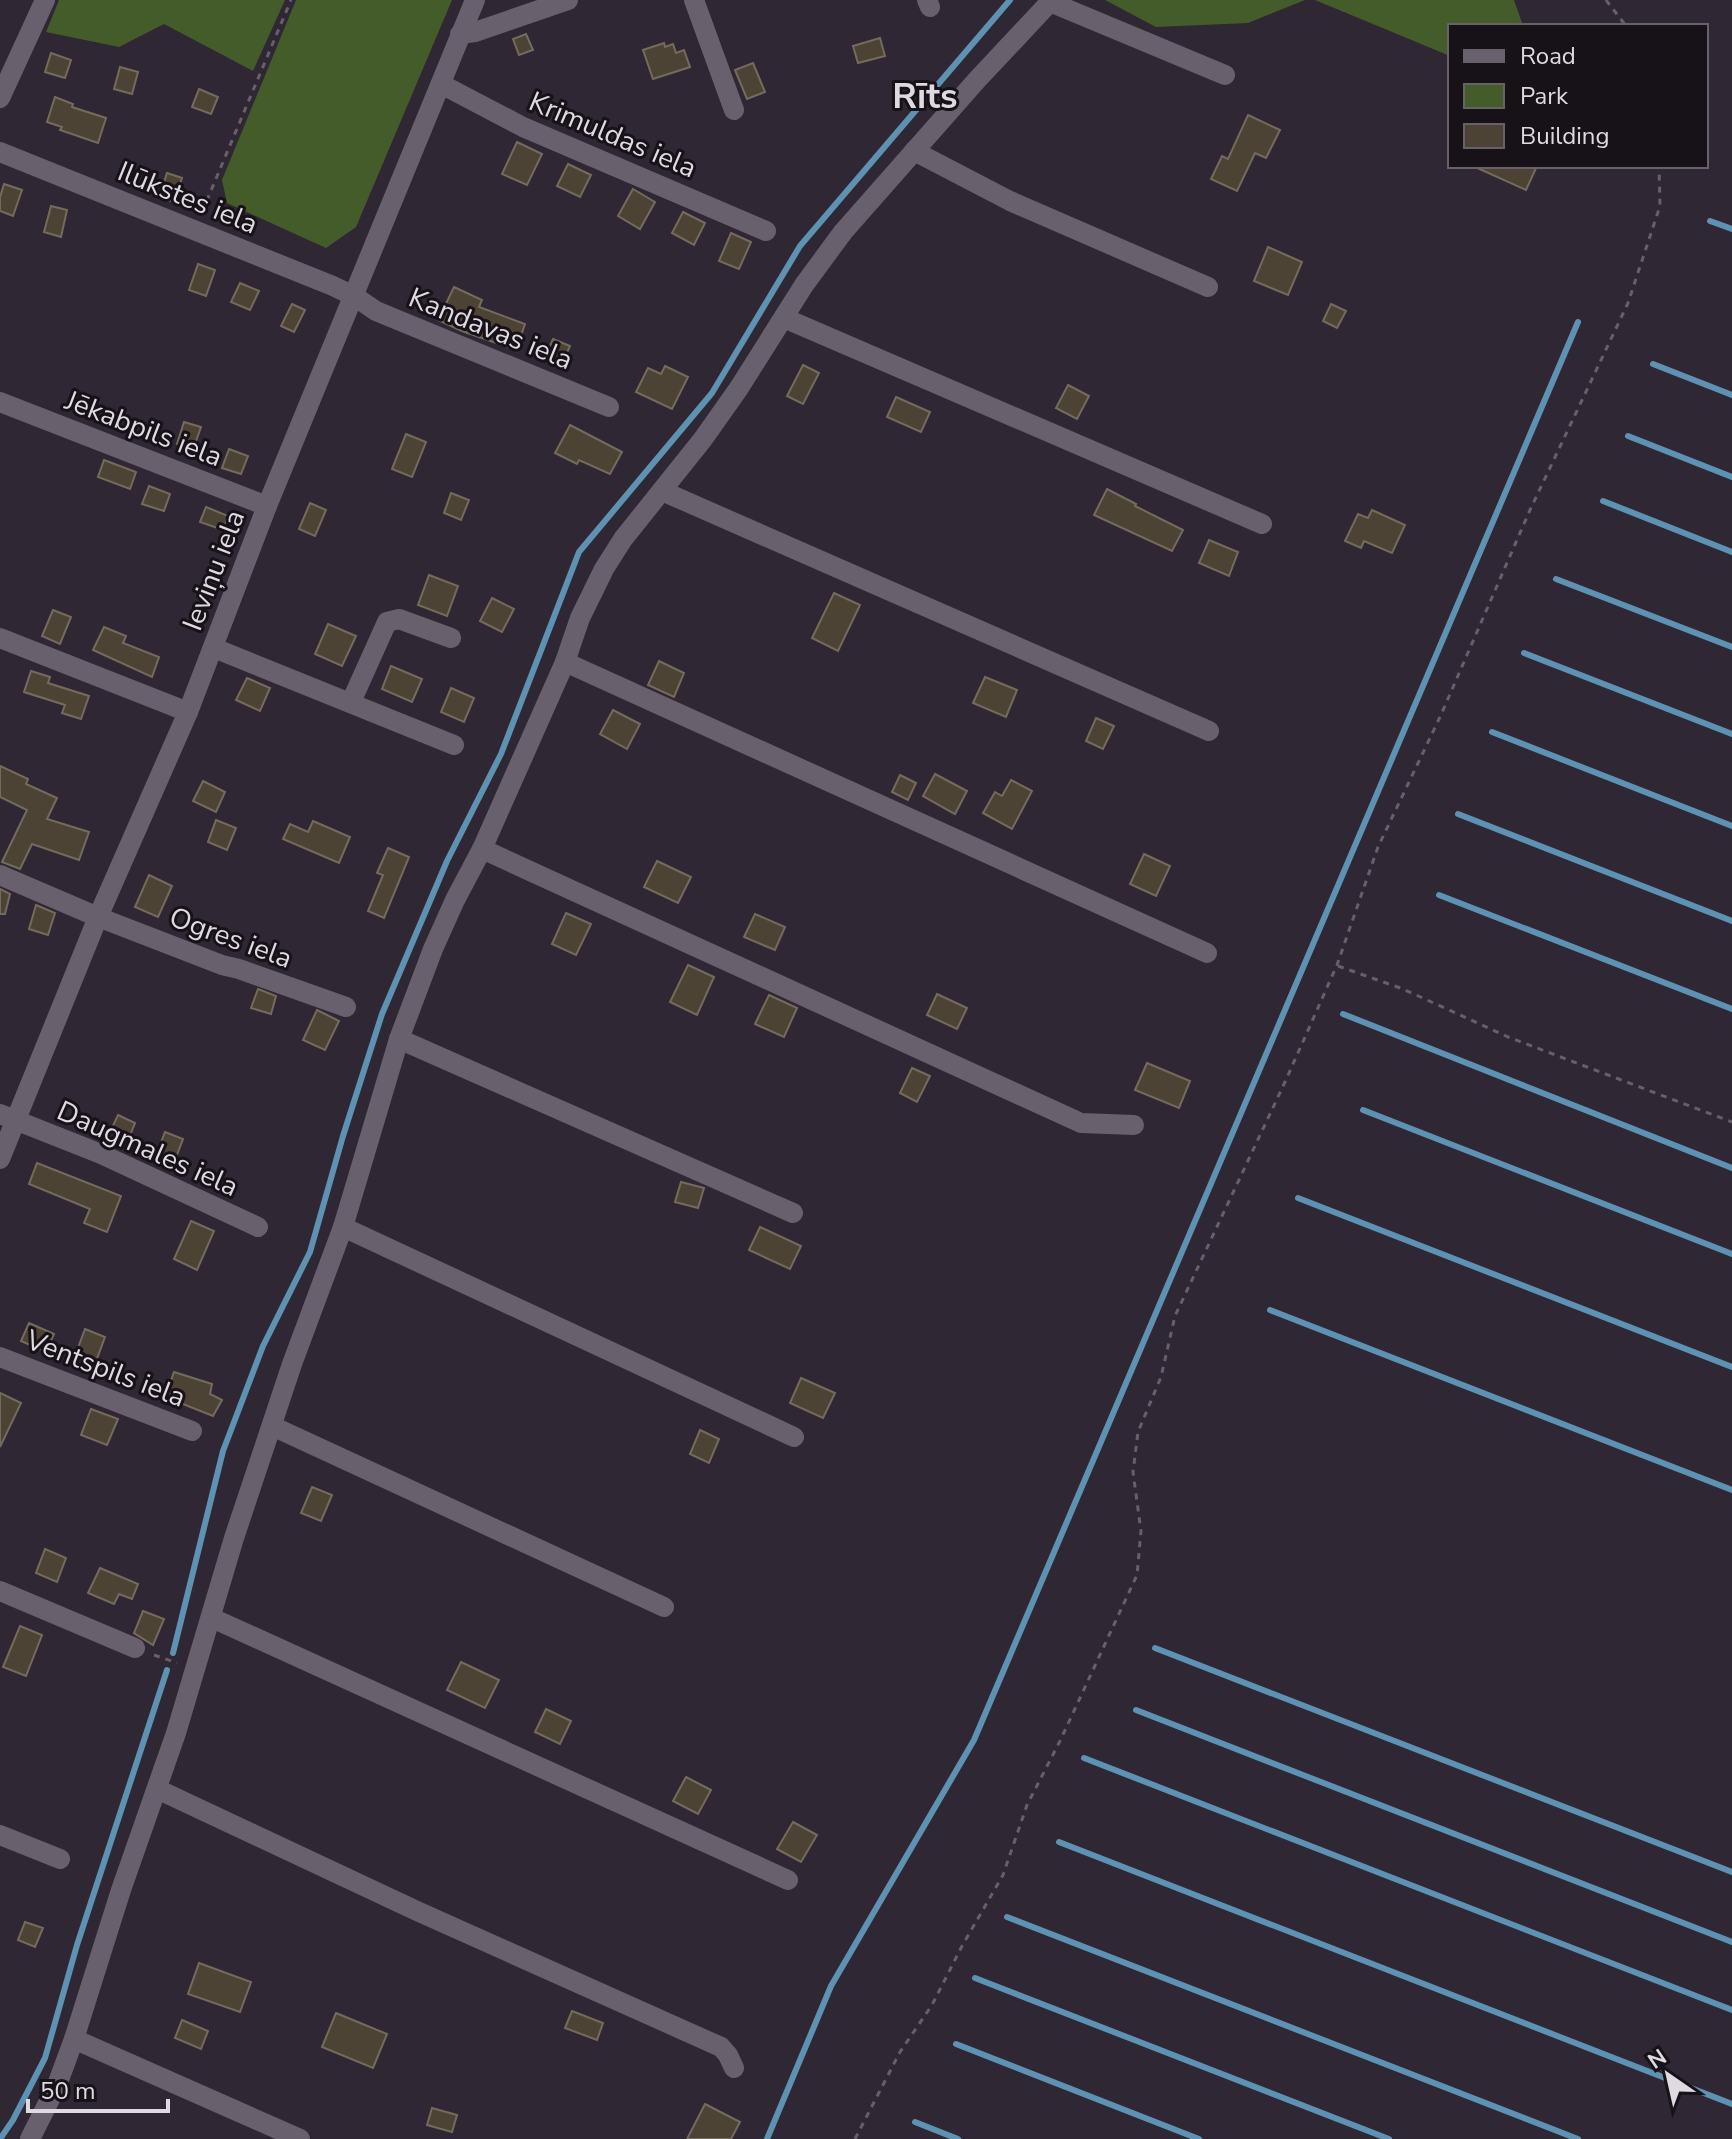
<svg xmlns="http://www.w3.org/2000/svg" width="1732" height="2139" font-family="'Nunito Sans',sans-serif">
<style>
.green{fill:#445c2a}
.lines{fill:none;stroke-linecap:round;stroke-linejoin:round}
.stream{stroke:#5e92b2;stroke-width:6}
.building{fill:#4c4335;stroke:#756b5d;stroke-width:2}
.path{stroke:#675f6a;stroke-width:3;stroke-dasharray:6 6;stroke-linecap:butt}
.street{stroke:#69606d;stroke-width:20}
.labels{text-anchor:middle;stroke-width:6;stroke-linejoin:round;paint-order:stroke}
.street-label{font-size:28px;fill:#dfd9e2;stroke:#161217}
.district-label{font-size:36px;font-weight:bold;fill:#dfd9e2;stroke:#161217}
</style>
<rect width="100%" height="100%" fill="#302734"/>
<g class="green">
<polygon points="59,0 285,0 253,71 164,24 119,47 46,32"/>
<polygon points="296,0 452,0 356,227 326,248 227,203 222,180"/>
<polygon points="1105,0 1305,0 1248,23 1156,27"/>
<polygon points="1315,0 1514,0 1523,26 1450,26 1450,56"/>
</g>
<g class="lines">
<g class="stream">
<polyline points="1710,221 1732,229"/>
<polyline points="1653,364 1732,395"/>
<polyline points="1628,436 1732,477"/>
<polyline points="1603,501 1732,552"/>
<polyline points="1556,579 1732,647"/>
<polyline points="1524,653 1732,734"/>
<polyline points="1492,732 1732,826"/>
<polyline points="1458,814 1732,921"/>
<polyline points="1439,895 1732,1009"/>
<polyline points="1343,1014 1732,1168"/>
<polyline points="1363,1110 1732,1254"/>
<polyline points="1298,1198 1732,1367"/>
<polyline points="1270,1310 1732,1490"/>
<polyline points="1155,1648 1732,1872"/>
<polyline points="173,1653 223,1451 263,1346 310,1252 343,1136 382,1014 447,861 501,754 579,552 712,393 800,246 1010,0"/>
<polyline points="1136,1710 1732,1942"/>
<polyline points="1084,1758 1732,2010"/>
<polyline points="1059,1842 1732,2104"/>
<polyline points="1007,1917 1578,2139"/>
<polyline points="975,1978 1389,2139"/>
<polyline points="956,2044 1199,2139"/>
<polyline points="915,2122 958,2139"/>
<polyline points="0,2139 13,2120 45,2058 77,1945 167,1670"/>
<polyline points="767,2139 831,1986 974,1740 1578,322"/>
</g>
</g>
<g class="building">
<polygon points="526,34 533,50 519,55 513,39"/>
<polygon points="880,38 885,56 858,63 853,46"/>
<polygon points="664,43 665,47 673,44 676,53 684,50 690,67 653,79 643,50"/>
<polygon points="51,53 71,60 65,78 45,72"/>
<polygon points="753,63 765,92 747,99 735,70"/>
<polygon points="120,67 138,72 132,94 114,89"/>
<polygon points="199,89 218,97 211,114 192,107"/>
<polygon points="55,97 73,104 72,107 106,118 98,143 60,130 62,127 47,122"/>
<polygon points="1248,115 1280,130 1266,158 1255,153 1237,191 1211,179 1222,156 1228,159"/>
<polygon points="517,142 542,154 527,185 502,174"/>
<polygon points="568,164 591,175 580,197 557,186"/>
<polygon points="1473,166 1537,166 1526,190"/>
<polygon points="167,173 182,178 174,202 159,197"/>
<polygon points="4,184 22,190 13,216 0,211 0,197"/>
<polygon points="633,189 655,202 640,229 618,216"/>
<polygon points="51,206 67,210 61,237 44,232"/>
<polygon points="683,212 705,223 694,245 672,233"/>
<polygon points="731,233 751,242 739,269 719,261"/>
<polygon points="1268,247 1302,262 1288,295 1254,281"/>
<polygon points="198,264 215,270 206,296 189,290"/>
<polygon points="240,283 259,291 250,310 231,302"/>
<polygon points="454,287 482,300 479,307 525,324 516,350 462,331 438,320"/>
<polygon points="292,304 305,310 294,332 281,326"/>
<polygon points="1331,304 1346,311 1337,328 1323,321"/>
<polygon points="553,339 570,346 561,366 544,359"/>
<polygon points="803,365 819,373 803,404 787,396"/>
<polygon points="665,366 688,377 672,409 636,392 648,368 661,374"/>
<polygon points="1068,385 1089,396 1077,419 1056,408"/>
<polygon points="896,397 930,412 921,432 887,417"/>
<polygon points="184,422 201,427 193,450 177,444"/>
<polygon points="570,425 622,452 610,474 579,460 577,464 555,453"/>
<polygon points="406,434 426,442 412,477 392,469"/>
<polygon points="229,449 248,456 241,474 222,468"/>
<polygon points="104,460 136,472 130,489 98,477"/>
<polygon points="149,486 170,494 164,511 142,504"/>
<polygon points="1107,489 1136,504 1135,506 1183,530 1172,551 1094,515"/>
<polygon points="451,493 469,500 461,520 444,513"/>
<polygon points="310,503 326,510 315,536 299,529"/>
<polygon points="206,507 228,516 223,530 200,522"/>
<polygon points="1372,510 1405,525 1392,553 1364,541 1361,548 1345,541 1358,514 1368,518"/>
<polygon points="1209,540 1238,552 1229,576 1199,563"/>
<polygon points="429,575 458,586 447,616 418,605"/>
<polygon points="834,593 860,605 838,651 812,638"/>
<polygon points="492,598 514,609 502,632 480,621"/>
<polygon points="53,610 71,617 60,644 42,636"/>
<polygon points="328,624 356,636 342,666 315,654"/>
<polygon points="104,627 126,636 123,643 159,657 152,677 93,650"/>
<polygon points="659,661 684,673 674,697 648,685"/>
<polygon points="391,666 422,679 412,702 382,689"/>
<polygon points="31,671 50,677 48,683 89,696 81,719 62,713 65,705 24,692"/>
<polygon points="985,677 1017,690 1006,717 973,703"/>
<polygon points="247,678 270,688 260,711 236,700"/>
<polygon points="451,688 474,698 464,722 441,712"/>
<polygon points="613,710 640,724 627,749 600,734"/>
<polygon points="1096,718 1114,726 1103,749 1086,741"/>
<polygon points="0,766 28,779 26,784 57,798 47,819 89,832 79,860 32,844 20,869 2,862 27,810 0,797"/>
<polygon points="935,774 967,791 955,814 923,796"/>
<polygon points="900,775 916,783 908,800 892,792"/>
<polygon points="1011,780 1032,791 1012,829 983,813 995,792 1002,796"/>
<polygon points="203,781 225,792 216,812 193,801"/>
<polygon points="216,820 236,828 227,850 208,842"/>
<polygon points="313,821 350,837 339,863 283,839 290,824 308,832"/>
<polygon points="388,848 409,857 384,918 368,911 383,875 377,873"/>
<polygon points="1144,854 1170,866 1156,896 1130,884"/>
<polygon points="657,861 691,877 678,903 644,887"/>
<polygon points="149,875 172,886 158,917 135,907"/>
<polygon points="0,889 10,894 5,914 0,914"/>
<polygon points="36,905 55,913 48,935 29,929"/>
<polygon points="566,913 591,924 576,955 552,944"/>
<polygon points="755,914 785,927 775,950 744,937"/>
<polygon points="688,965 714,977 697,1015 670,1002"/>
<polygon points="258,989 276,996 271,1014 251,1008"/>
<polygon points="937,994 967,1008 957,1029 927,1015"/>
<polygon points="769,995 797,1008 784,1037 755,1024"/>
<polygon points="317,1010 339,1021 325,1050 303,1040"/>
<polygon points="1147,1063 1190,1081 1179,1108 1135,1090"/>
<polygon points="912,1068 930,1076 917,1102 900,1093"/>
<polygon points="118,1115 135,1123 129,1138 111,1130"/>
<polygon points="165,1132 183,1139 175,1160 157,1153"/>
<polygon points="37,1163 121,1196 107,1232 84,1223 90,1209 29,1184"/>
<polygon points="681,1182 704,1188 698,1208 675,1202"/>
<polygon points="191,1221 214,1231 197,1270 174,1259"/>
<polygon points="760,1227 801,1246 790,1269 749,1250"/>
<polygon points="29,1323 54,1334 46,1352 21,1341"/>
<polygon points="85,1329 105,1337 95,1364 75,1356"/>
<polygon points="174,1372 212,1384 210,1394 222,1400 213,1416 165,1397"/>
<polygon points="801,1378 835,1393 823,1418 790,1403"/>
<polygon points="0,1393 21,1403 0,1447"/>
<polygon points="91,1409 118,1419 107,1445 81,1435"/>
<polygon points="700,1430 719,1439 709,1463 690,1454"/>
<polygon points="312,1487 332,1495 321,1521 301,1513"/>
<polygon points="45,1549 66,1558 57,1582 36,1573"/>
<polygon points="100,1568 138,1584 132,1599 119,1594 114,1604 88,1593"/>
<polygon points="143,1611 164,1619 153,1645 134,1633"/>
<polygon points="20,1626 42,1635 26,1676 3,1667"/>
<polygon points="461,1662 499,1680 485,1708 447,1690"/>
<polygon points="546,1709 571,1721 560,1744 535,1732"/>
<polygon points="686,1777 711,1790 698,1814 673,1801"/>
<polygon points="793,1822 817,1835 801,1862 777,1849"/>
<polygon points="25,1922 43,1928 35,1947 18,1940"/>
<polygon points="199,1963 251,1982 240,2012 188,1994"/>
<polygon points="572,2011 603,2023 597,2040 565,2028"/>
<polygon points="336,2013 387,2034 373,2068 322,2047"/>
<polygon points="182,2020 208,2031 201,2049 175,2038"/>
<polygon points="705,2104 740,2122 731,2139 687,2139"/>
<polygon points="432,2108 457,2115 452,2132 427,2125"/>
</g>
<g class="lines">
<g class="path">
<polyline points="1606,0 1626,26"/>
<polyline points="202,212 291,0"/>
<polyline points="1338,966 1403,989 1508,1037 1732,1122"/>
<polyline points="154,1655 177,1663"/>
<polyline points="855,2139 900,2052 932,2005 962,1946 1003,1875 1027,1805 1060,1741 1137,1575 1141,1531 1133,1472 1138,1432 1161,1377 1175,1316 1285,1082 1337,965 1378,847 1440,717 1530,510 1628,303 1660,206 1659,166"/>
</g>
<g class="street">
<polyline points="694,0 734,110"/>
<polyline points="927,0 930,7"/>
<polyline points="1050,2 1225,75"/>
<polyline points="460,34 475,32 568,0"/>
<polyline points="441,84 523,127 766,231"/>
<polyline points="0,98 45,0"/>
<polyline points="914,151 1010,201 1208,287"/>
<polyline points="0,152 333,286 354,296 376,311 609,407"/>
<polyline points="784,318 1262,524"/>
<polyline points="0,402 267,506"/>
<polyline points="662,491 1209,731"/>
<polyline points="0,638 188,712"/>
<polyline points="214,648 454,745"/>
<polyline points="565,662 1207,953"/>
<polyline points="351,702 387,622 399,619 451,638"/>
<polyline points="482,849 1081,1123 1134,1125"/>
<polyline points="0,875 98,917 222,965 239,969 346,1007"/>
<polyline points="399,1039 793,1213"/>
<polyline points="0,1114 101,1154 258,1227"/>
<polyline points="0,1159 98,917 188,712 267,506 475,0"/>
<polyline points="343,1227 794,1437"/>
<polyline points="0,1357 192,1431"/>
<polyline points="272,1426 664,1607"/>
<polyline points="0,1591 135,1648"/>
<polyline points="212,1618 788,1880"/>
<polyline points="157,1789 417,1911 721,2047 728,2055 734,2068"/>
<polyline points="0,1835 60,1859"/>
<polyline points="74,2039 300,2139"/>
<polyline points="30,2139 57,2085 74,2039 121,1890 176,1733 234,1538 292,1364 343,1227 399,1039 433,949 455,900 482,849 565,662 580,618 604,569 623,539 703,439 739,388 804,285 843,232 976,81 1052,0"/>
</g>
</g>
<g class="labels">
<g class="street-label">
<text transform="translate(613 134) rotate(23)" y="10">Krimuldas iela</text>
<text transform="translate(188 197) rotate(22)" y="10">Ilūkstes iela</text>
<text transform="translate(491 328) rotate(22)" y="10">Kandavas iela</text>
<text transform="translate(144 428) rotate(21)" y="10">Jēkabpils iela</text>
<text transform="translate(213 570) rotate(-69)" y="10">Ieviņu iela</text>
<text transform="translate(231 937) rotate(20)" y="10">Ogres iela</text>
<text transform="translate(148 1148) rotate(24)" y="10">Daugmales iela</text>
<text transform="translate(106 1368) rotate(21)" y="10">Ventspils iela</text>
</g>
<g class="district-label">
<text x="925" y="108">Rīts</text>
</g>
</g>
<rect x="1448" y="24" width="260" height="144" fill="#161217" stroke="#666268" stroke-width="2"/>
<rect x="1464" y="50" width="40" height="12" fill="#69606d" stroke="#666268" stroke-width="2"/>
<text x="1520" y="64" font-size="24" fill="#dfd9e2">Road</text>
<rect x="1464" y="84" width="40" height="24" fill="#445c2a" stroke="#666268" stroke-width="2"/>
<text x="1520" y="104" font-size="24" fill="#dfd9e2">Park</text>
<rect x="1464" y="124" width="40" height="24" fill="#4c4335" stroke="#666268" stroke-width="2"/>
<text x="1520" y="144" font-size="24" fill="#dfd9e2">Building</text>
<g transform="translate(1668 2075) rotate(326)" stroke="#161217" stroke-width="6" paint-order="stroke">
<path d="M0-6L14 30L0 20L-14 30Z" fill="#dfd9e2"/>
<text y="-12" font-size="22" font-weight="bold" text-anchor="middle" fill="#dfd9e2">N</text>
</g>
<path d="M28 2099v12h140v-12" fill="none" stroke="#dfd9e2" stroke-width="4"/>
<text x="40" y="2099" font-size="24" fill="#dfd9e2" stroke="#161217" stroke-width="6" paint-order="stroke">50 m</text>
</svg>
